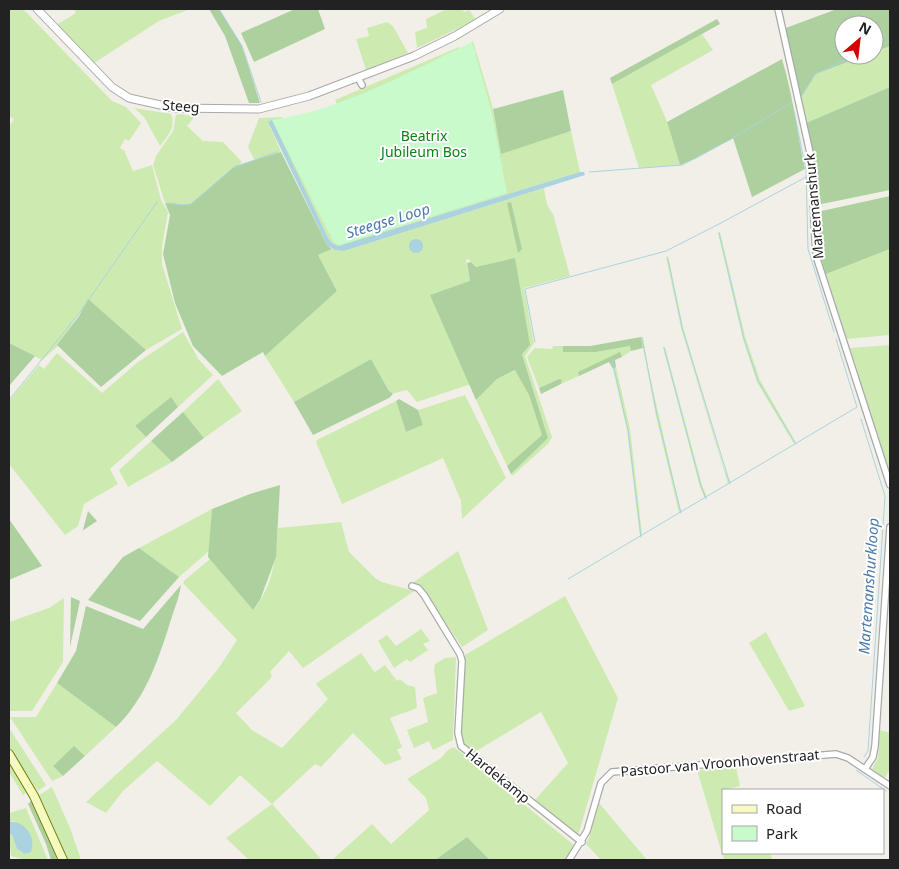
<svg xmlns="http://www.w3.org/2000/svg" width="899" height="869" font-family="'Noto Sans',sans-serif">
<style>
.grass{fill:#cdebb0}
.forest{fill:#add19e}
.park{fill:#c8facc}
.water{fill:#aad3df}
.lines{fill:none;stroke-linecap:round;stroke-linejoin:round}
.stream{stroke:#aad3df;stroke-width:1}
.minor-casing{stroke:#a9a9a9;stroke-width:8}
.tertiary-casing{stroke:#a9a9a9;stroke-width:9}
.secondary-casing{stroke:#707d05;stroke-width:10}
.minor{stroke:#fff;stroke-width:5.5}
.tertiary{stroke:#fff;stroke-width:7}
.secondary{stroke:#f7fabf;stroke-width:8}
.labels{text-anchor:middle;stroke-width:4;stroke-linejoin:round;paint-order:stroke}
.street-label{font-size:14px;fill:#222;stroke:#fff}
.park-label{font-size:14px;fill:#0c8416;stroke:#fff}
.water-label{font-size:15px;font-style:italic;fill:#4a7aab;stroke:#fff}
</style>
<rect width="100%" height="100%" fill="#f2efe9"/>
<g class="grass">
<polygon points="9,9 23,9 112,101 126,107 141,123 129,141 125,139 120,148 124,150 133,171 152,165 161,200 168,212 162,246 162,264 182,329 146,350 88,300 58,346 42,360 9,343 9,127 14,119 9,116"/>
<polygon points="74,9 190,9 159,21 94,63 56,25 76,13"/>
<polygon points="447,9 462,9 464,12 469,10 476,20 417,48 415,32 427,28 426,19"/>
<polygon points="387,22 393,26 408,53 366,70 356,39 369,36 367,28"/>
<polygon points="702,34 713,50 651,85 666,119 680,165 639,168 612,84"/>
<polygon points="473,41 492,105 501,153 571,131 580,172 338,246 332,243 328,238 270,121 268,122 281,152 255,161 248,147 259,118 282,117 341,236 355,143 335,100 459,47 465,58 476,53 471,42"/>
<polygon points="890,46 890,87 806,123 800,99 816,74 866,55 874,55 874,52"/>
<path d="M134,108L171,114C176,127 168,136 160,146L144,117Z"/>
<polygon points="179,114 195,116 187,126 203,141 223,142 242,162 191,204 183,205 165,203 153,165 156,156 173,131 176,115"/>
<path d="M544,188C546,198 546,206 553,214L570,276L524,288L534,343L525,356L552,437L548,444L512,476L511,474L548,438L522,354L476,267L468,259L466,260L470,281L471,384L417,402L407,390L391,394L371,359L294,402L265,356L337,291L318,255L332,249L344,251Z"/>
<polygon points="720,232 745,336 760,380 796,443 794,444 757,382 743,339 718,233"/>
<polygon points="890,249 890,335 847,339 826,274"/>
<polygon points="668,256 683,327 724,468 731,483 728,484 681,328 666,257"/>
<polygon points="183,332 199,360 213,375 178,407 171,398 135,426 146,437 110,469 118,484 84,504 78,526 65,535 9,464 9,401 39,365 44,369 57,353 102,393 138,362"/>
<polygon points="641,337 643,337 648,368 681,512 679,513 656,416"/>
<polygon points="890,345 890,473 850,348"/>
<polygon points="553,346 563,346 563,351 596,352 630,346 631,351 622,357 620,353 579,372 579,376 561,384 562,381 559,379 539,388 527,357 535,348 552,349"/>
<polygon points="663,347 665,347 702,485 707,497 705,498 700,487"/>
<polygon points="616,367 630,429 642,534 640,536 627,430 613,369"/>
<polygon points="516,370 529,395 543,435 507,466 476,400 497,379"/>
<polygon points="218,379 242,411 204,438 183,412"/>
<polygon points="465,395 506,478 462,519 461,501 443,458 342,504 316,442 317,440 396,401 406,432 423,425 418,410"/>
<polygon points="151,441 172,462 128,487 119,470"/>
<polygon points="212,509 209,551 179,577 139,548"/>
<path d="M341,522L349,552L376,579L382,582L414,591L303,668L289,651L270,672L272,676L270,679L236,713L252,730L282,748L328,699L316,684L317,683L361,653L373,670L375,672L385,665L397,681L400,679L407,685L415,687L417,708L390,718L402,747L397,750L402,759L385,765L353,733L321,767L315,764L272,804L322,860H249L226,838L272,804L240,775L210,806L157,761L123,791L106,813L86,802L176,720L218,669L237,640L183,583L185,580L210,559L253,610C273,588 276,556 278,528Z"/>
<polygon points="458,551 488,630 462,647 421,587 411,584"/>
<polygon points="565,596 618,698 578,836 534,801 568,763 541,712 473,753 460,743 465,655"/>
<polygon points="64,598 63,662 32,711 9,711 9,622 49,608"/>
<polygon points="421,629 430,641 423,644 428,650 410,662 407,659 394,668 378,641 387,635 396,646"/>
<polygon points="766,632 805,706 789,711 749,643"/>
<polygon points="456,657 453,740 433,750 429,741 414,748 407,730 428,722 423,698 437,693 434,669 435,664 445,658"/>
<polygon points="57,683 116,727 85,756 74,747 53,766 63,776 52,781 10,717 36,717"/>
<polygon points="9,728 46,785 38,791 9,748"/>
<polygon points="880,730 890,733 890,769 885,778 872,769 878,758"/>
<polygon points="454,747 575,846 565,860 490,860 467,837 435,860 332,860 372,824 391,844 429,810 426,798 407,779 441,758 448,750"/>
<polygon points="9,759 29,790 23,795 9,772"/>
<polygon points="736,767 740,786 723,790 723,853 771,853 772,860 724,860 697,770"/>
<polygon points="52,787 70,828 81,860 64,860 38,796"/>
<polygon points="599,803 605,810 647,860 601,860 586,844 590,835"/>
<polygon points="26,808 48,860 25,860 11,856 9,833 12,835 17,849 25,854 32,849 32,843 14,821 9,822 9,813"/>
</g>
<g class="forest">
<polygon points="209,9 219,9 242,46 260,103 249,103 225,36"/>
<polygon points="295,9 318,9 325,29 254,62 241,33"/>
<polygon points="837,9 890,9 890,46 874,52 874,25 844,25 844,55 866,55 816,74 800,99 783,29"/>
<polygon points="717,19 720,24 612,84 610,78"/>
<path d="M782,59C793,95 797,132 805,169L752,197L733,138L695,159L680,165L667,122Z"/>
<polygon points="890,87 890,190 817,205 814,156 806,123"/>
<polygon points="563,90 571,131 501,154 493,109"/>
<polygon points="281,152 327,245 332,249 318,255 337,291 265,356 263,352 222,376 193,346 175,303 163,254 170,215 165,203 183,205 191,204 235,166"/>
<polygon points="890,196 890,249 826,274 821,258 817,212"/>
<polygon points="511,202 522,249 518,253 507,203"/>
<polygon points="515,258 530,345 522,354 548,438 511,474 507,466 542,435 529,395 515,370 497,379 476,400 430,295 470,281 467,263 471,262 476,267"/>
<polygon points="88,299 146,350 101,387 57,345 79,316"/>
<polygon points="641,337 643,348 631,351 630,346 596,352 563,352 563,346 590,346"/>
<polygon points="9,343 35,356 9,386"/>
<polygon points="620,352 622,357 615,360 616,367 613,369 609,362 579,376 578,372"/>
<polygon points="371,359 389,391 393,394 389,398 313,435 294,402"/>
<polygon points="559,379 562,380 561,384 541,394 539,388"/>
<polygon points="171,397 178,407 146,437 135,426"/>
<polygon points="399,399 418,410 423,425 406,432 396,401"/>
<polygon points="183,412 204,438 172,462 151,441"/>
<polygon points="280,485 276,557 260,600 253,610 208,557 212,509 250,494"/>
<polygon points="88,511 97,521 82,531 83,530"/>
<polygon points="9,519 42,566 9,580"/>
<polygon points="139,548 179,577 140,621 88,600 123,557"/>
<path d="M181,585C179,599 173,612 169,626C157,663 145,699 116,727L57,683L76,651L86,606L143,629Z"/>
<polygon points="71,597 80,601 70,647"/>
<polygon points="74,746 85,756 63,776 53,766"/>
<polygon points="33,799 50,837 57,860 51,860 46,844 28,804"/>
<polygon points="467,837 490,860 435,860"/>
</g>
<path class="park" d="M472,42L491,109L507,193L340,245L334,243L272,120C342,110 409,72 472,42Z"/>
<g class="water">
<polygon points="272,120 328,238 332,243 338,246 580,172 584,172 585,175 344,251 335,250 327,245 268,122"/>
<circle cx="416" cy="246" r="7"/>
<path d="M9,822C24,820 37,837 31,852L25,854L17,849L12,835L9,833Z"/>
</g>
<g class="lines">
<g class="stream">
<polyline points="219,9 242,46 261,102"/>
<polyline points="874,48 890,41"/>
<polyline points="801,97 815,74 856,55"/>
<polyline points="794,111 806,170 808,249 834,332"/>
<polyline points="589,172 682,165 733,138 791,103"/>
<polyline points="168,203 183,205 191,204 233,168 277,152"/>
<polyline points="719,233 744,339 758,381 796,444"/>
<polyline points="668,259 682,327 730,484"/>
<polyline points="642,338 657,415 681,513"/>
<polyline points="535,342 525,289 666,251 719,224 806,177"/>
<polyline points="664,348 701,486 706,499"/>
<polyline points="612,360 628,430 641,537"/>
<polyline points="9,400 78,315 157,202"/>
<polyline points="861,419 885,496 868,751 864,757"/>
<polyline points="568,579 857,407 836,339"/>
<polyline points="856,770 886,791"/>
</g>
<defs>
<g id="minor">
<path d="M778,9L810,153C815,188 812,223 817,259L890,485"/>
<polyline points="358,78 362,85"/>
<polyline points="412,586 418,588 424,595 460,654 462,661 458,733 461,746 582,842"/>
<polyline points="865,769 873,757 875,746 890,527"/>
<polyline points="569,860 587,831 601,783 612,772 836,754 848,758 890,786"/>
</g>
<polyline id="tertiary" points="37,9 112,87 129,98 174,108 259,109 309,96 414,56 455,36 500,9"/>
<polyline id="secondary" points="9,754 34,796 63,860"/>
</defs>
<use href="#minor" class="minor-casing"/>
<use href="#tertiary" class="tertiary-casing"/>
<use href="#secondary" class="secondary-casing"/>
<use href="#minor" class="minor"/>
<use href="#tertiary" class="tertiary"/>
<use href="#secondary" class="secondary"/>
</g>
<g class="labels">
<g class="street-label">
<text transform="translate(181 106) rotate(4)" y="5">Steeg</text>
<text transform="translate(814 206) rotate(-95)" y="5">Martemanshurk</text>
<text transform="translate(720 763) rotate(-5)" y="5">Pastoor van Vroonhovenstraat</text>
<text transform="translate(498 776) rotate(39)" y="5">Hardekamp</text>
</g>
<g class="park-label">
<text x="424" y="141">Beatrix<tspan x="424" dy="16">Jubileum Bos</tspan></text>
</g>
<g class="water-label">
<text transform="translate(388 221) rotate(-17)" y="5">Steegse Loop</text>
<text transform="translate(869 586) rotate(-86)" y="5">Martemanshurkloop</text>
</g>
</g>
<rect width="899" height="869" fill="none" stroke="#222222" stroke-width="20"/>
<rect x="722" y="789" width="162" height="65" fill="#ffffff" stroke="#a7a7a7"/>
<rect x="732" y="805" width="25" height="8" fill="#f7fabf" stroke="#a7a7a7"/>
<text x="766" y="814" font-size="15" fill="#222222">Road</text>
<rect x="732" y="826" width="25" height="15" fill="#c8facc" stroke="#a7a7a7"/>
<text x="766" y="839" font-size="15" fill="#222222">Park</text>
<g transform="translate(859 40) rotate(28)"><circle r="24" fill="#ffffff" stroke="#a7a7a7"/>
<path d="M0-4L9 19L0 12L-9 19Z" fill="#d40000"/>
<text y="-8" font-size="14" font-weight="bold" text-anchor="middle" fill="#222222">N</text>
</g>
</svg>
